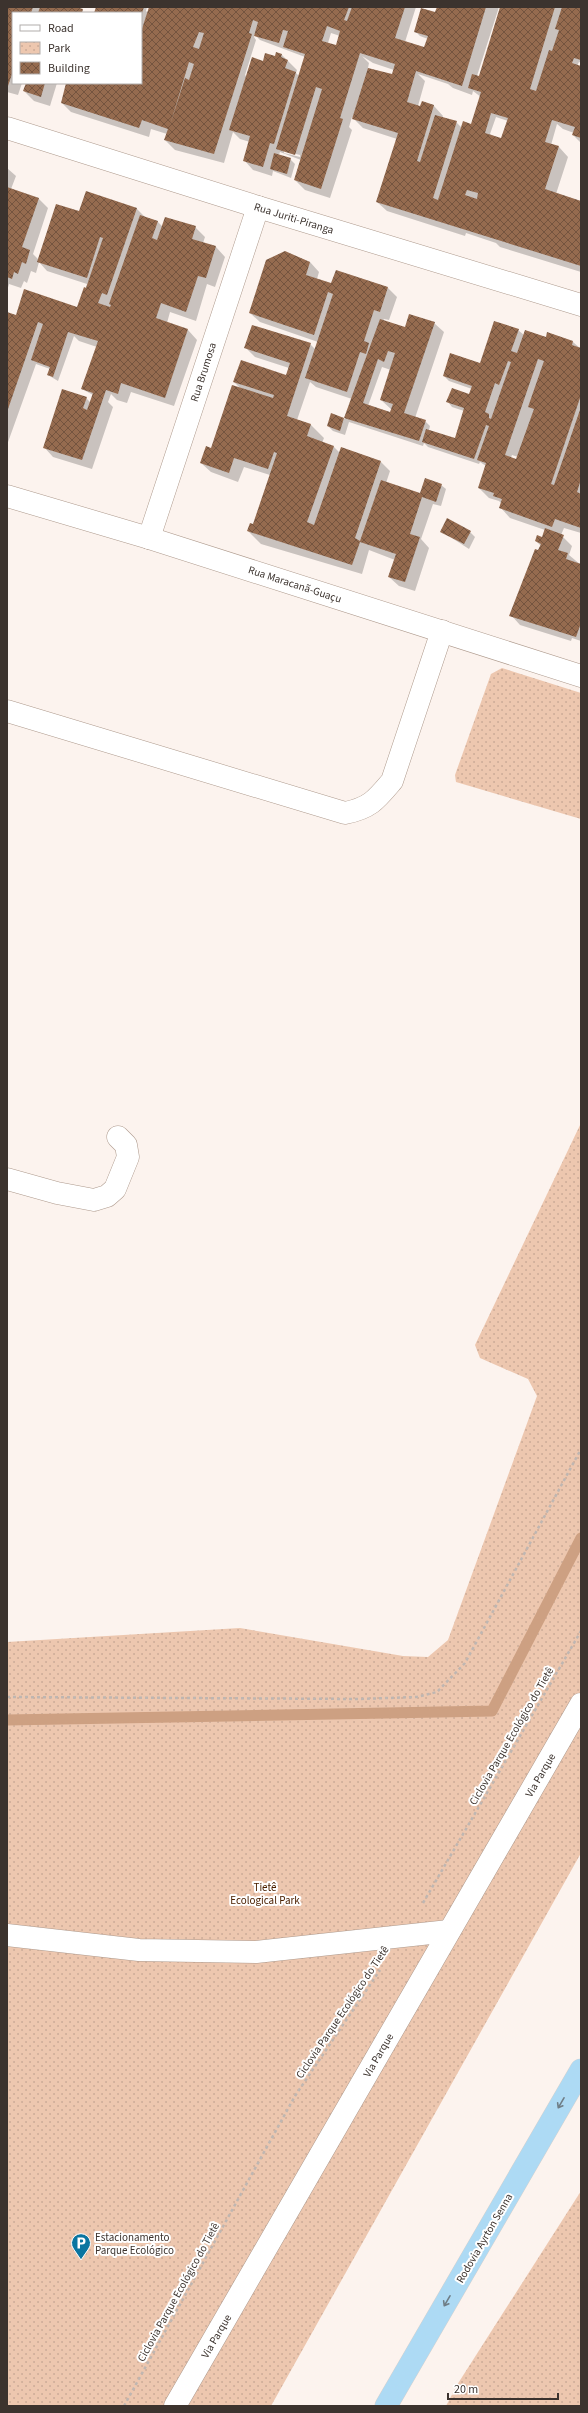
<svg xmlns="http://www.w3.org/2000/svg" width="588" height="2413" font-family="'Source Sans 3',sans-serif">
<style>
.park{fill:url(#park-dots)}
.shadow{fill:#0003;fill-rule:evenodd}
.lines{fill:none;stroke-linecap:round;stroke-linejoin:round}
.stream{stroke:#cda082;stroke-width:11}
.building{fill:url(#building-cross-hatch);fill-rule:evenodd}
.service-casing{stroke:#ae9a8d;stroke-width:23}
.minor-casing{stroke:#ae9a8d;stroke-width:23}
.motorway-casing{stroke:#d4d2d1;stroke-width:23}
.path{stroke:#bfb6b1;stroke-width:2.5;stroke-dasharray:3 3;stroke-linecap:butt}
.service{stroke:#fff;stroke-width:22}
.minor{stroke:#fff;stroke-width:22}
.motorway{stroke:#addaf4;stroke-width:22}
.oneway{stroke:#6f7e87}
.labels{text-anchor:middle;stroke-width:4;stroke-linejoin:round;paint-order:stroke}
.street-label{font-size:11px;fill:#3c332e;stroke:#fff}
.park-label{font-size:11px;fill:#4b2100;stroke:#fff}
.poi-label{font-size:11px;fill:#3c332e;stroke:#fff;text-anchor:start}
</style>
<defs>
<pattern id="park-dots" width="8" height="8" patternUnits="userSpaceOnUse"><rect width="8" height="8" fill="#edc7af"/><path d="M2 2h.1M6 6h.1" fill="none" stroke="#ccab97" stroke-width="1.8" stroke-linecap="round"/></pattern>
<pattern id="building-cross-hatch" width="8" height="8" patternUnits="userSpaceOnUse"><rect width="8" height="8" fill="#956b4f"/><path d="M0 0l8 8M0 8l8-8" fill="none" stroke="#74543f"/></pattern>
</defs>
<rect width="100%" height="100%" fill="#fcf3ee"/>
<g class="park">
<polygon points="502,668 581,693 581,819 456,782 455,775 491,674"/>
<polygon points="581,1123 581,1853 271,2406 7,2406 7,1642 240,1628 403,1656 428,1657 448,1640 537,1396 528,1379 480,1358 475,1345"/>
<polygon points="581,2191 581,2406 446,2406 457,2385"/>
</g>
<g class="shadow">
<polygon points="7,7 38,7 40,9 41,7 72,7 85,13 13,13 13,83 22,83 18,95 7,92"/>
<path d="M97,7H147L146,11L148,13L150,7H416L405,42L428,49V39L420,36L415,31L436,14L438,7H499L477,76L479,77L501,7H581V63L579,62L577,66L581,67V143L573,135L574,133L563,129L557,124L551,145L559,147L568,157L556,194L581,202V272L500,247L496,243L466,233L465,236L387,211L377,202L397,139L363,128L352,117L349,127L352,130L330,198L305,190L295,180L301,160L280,152L279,155L290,159L295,164L291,178L273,171L272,176L253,170L244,160L250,142L240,139L233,132L224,163L175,150L165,140L167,134L151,129L149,137L71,112L62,103L72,83H141V13H95ZM331,33L340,36L339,48L328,43ZM254,34L260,40L305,57L299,76L296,73L297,70L282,55L264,62L247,77L245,75L256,40L254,37ZM362,56L373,63L394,70L392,76L368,68L369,63ZM418,74L448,84L453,88L472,95L473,91L481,97L472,125L462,128L456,122L442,118L443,116L434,106H418L425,81ZM496,117L508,121L502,140L490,134ZM284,151L300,155V157L284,153Z"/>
<polygon points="27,83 57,83 50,106 34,101 24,91"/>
<polygon points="7,168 16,176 11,189 39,199 48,208 33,254 39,260 80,212 137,209 146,218 158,222 163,227 195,227 205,237 203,243 216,247 225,257 215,287 207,284 196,321 170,312 167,323 188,330 197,340 174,406 131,392 127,403 117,400 111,394 108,402 113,407 92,469 53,457 44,447 86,398 90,402 93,395 82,389 97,347 79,341 74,336 58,381 48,375 50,369 36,364 7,445 7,313 20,317 78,309 87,284 47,271 39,262 36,273 31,271 27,283 24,281 21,288 9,284 7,291"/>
<path d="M285,252L310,262L319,272L317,279L332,284L388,288L397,297L389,320L384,319L383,321L406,329L434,323L444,332L415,418L425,421L430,426L429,430L455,439L464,411L452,407L448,402L469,394L472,389L449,381L444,376L480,364L518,330L524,335L573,342L581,349V533L564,528L561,535L572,546L569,555L581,565V641L572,638L571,641L520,625L511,615L541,546L536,541L543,538L545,530L510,518L501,508L502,504L499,501L489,498L479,488L486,466L480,462L479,464L428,447L424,443L423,446L349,422L345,435L333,431L328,426L332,415L345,419L352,399L316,387L310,382L297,420L311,425L324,438L322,443L334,447L340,453L342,448L381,462L390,471L386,483L424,496L441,485L446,489L441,506L433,504L421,539L429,548L415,591L399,586L389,577L395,560L369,550L362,574L261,544L248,531L253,525L270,475L244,467L238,482L211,472L201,463L212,449L242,390L234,382L286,376L289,368L255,357L246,348L310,344L316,350L318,342L260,322L250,313ZM382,367L391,370L381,400L392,410L391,413L368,406ZM512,455L518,457L517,460L511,458Z"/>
<polygon points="441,531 470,532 475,537 469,549"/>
</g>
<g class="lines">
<polyline class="stream" points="7,1720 492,1711 581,1538"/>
</g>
<g class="building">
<polygon points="7,7 33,7 31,13 13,13 13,71 8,86"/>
<polygon points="40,7 76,7 83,9 82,13 38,13"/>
<polygon points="96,7 144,7 142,13 94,13"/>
<path d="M149,7H349L344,20L347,21L352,7H405L395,38L424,47L428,36L414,32L421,8L435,12L437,7H486L462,86L416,71L407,102L420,106L422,101L434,105L417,161L420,162L435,115L457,121L433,198L438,200L463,121L471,124L481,92L468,88L472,74L479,76L500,7H555L530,89L536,91L549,50L552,51L559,30L555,29L562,7H581V60L574,58L572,63L581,66V138L572,135L575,127L552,120L545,142L559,146L545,189L581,201V266L376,202L398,133L352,119L368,68L392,74L395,64L360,53L340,118L343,119L321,189L294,180L322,89L316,87L295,155L276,149L305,54L283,47L288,31L283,30L279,43L254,36L258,22L253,20L249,33L252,34L214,154L164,140L168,129L142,120L139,128L61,103L66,83H141V32ZM327,26L340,31L336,45L322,41ZM199,32L204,33L199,49L193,47ZM189,62L194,64L189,80L185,78L170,125ZM491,113L508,118L501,138L485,133ZM467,190L478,193L477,199L465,195Z"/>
<polygon points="276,52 282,54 281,57 288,60 285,68 296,72 274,144 270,143 263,167 243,161 250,136 229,130 252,57 263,61 265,53 275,56"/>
<polygon points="26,83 45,83 41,97 23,91"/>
<polygon points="274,153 291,158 287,174 270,169"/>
<polygon points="7,187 39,198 22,247 30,250 26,264 22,262 18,274 14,272 12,279 7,277"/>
<polygon points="86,191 137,208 107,295 102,293 98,303 110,307 111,305 109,304 140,215 158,221 152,238 157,240 165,217 196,226 192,239 216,246 206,278 198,276 186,312 161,303 156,318 188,329 165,398 121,383 118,394 106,390 82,460 43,448 62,389 87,397 83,408 87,410 93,393 81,389 98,341 68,332 53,377 47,375 50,367 31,360 43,324 38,322 7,412 7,312 16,315 24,289 77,307 84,287 86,288 103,238 100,237 87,278 37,262 56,204 79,211"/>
<polygon points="285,251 310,262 306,275 331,283 336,270 388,287 380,312 374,310 364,341 369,343 366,354 360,352 347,392 305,378 333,294 328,292 314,335 249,313 266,260"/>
<path d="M409,314L435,322L404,413L426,420L419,441L344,418L380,319L405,327ZM388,351L395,353L380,400L393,404L390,412L363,403L378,359L384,362Z"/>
<path d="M494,321L519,329L511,351L517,353L525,330L546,337L547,332L573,341L572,345L581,348V395L551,484L554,485L581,407V479L577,492L581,494V528L555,519L552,527L499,508L502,499L493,496L494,493L478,488L486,463L477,460L489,426L486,425L474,459L422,442L426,429L455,438L464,408L446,402L452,388L469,394L472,386L443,376L450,353L480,363ZM538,359L544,361L528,407L534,409L516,459L505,455ZM508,361L511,362L491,419L489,418V414L485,412L495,383L499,385Z"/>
<polygon points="252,325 311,343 287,416 311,424 307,436 334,446 307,522 314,525 341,447 381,461 355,538 360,541 381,480 420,493 425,478 442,484 436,502 422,497 410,534 420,537 405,582 388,577 396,554 360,542 352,565 247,531 250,523 253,524 277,453 274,452 268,469 234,458 229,473 200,463 206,446 211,448 232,385 273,398 274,395 233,382 241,360 286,375 290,363 244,348"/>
<polygon points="331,413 344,418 340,431 327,426"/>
<polygon points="447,518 471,531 464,544 440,532"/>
<polygon points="545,528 564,535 558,550 568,553 566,559 581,564 581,623 576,637 509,616 535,549 538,550 541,544 535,541 537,535 542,537"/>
</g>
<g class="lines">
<defs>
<g id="service">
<path d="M7,711L345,813C370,808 376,800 392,781L442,631"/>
<polyline points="7,1179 57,1193 94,1200 107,1196 115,1189 128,1157 126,1145 118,1137"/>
<polyline points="7,1935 139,1950 256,1952 449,1931"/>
</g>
<g id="minor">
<polyline points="7,128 258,207 581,305"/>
<polyline points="7,496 149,538 581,676"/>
<polyline points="149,538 258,207"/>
<polyline points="175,2406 581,1704"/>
</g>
<polyline id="motorway" points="386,2406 581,2070"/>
</defs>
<use href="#service" class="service-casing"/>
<use href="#minor" class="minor-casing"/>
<use href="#motorway" class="motorway-casing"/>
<g class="path">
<polyline points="7,1697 358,1699 417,1697 437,1692 465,1663 581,1449"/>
<polyline points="423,1903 581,1631"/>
<polyline points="124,2406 295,2096 380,1970"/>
</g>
<use href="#service" class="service"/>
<use href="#minor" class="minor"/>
<use href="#motorway" class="motorway"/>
</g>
<defs><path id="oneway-shaft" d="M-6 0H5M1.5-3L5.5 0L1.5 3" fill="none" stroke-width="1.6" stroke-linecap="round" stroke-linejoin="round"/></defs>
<g class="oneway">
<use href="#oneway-shaft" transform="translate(561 2103) rotate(120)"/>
<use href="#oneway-shaft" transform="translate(447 2301) rotate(120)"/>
</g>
<defs>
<symbol id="parking-pin" viewBox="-11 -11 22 30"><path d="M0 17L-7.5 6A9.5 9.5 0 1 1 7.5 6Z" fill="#0b75a0" stroke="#fff"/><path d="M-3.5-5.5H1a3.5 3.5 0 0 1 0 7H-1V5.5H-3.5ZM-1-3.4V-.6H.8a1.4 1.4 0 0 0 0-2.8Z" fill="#fff"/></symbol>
</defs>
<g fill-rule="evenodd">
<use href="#parking-pin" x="70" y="2232" width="22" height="30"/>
</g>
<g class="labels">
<g class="street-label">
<text transform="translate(294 218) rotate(17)" y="4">Rua Juriti-Piranga</text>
<text transform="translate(203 372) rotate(-72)" y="4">Rua Brumosa</text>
<text transform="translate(295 584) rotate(18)" y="4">Rua Maracanã-Guaçu</text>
<text transform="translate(511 1736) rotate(-60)" y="4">Ciclovia Parque Ecológico do Tietê</text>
<text transform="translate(540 1775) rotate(-60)" y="4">Via Parque</text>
<text transform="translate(342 2012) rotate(-56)" y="4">Ciclovia Parque Ecológico do Tietê</text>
<text transform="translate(378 2055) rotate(-60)" y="4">Via Parque</text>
<text transform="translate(484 2238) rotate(-60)" y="4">Rodovia Ayrton Senna</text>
<text transform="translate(178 2292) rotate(-61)" y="4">Ciclovia Parque Ecológico do Tietê</text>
<text transform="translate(216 2336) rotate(-60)" y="4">Via Parque</text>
</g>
<g class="park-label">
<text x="265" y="1891">Tietê<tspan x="265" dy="13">Ecological Park</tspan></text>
</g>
<g class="poi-label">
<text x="95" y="2241">Estacionamento<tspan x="95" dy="13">Parque Ecológico</tspan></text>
</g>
</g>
<rect width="588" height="2413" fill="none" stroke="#3c332e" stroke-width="16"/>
<rect x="12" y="12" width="130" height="72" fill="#ffffff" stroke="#b1adab"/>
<rect x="20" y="25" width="20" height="6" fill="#ffffff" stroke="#b1adab"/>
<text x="48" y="32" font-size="12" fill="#3c332e">Road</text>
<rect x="20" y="42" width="20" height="12" fill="url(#park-dots)" stroke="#b1adab"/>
<text x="48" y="52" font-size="12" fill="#3c332e">Park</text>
<rect x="20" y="62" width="20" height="12" fill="url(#building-cross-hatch)" stroke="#b1adab"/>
<text x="48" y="72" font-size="12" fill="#3c332e">Building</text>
<path d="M448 2393v6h110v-6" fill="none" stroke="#3c332e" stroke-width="2"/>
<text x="454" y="2393" font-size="12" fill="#3c332e" stroke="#ffffff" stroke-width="3" paint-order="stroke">20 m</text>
</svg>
